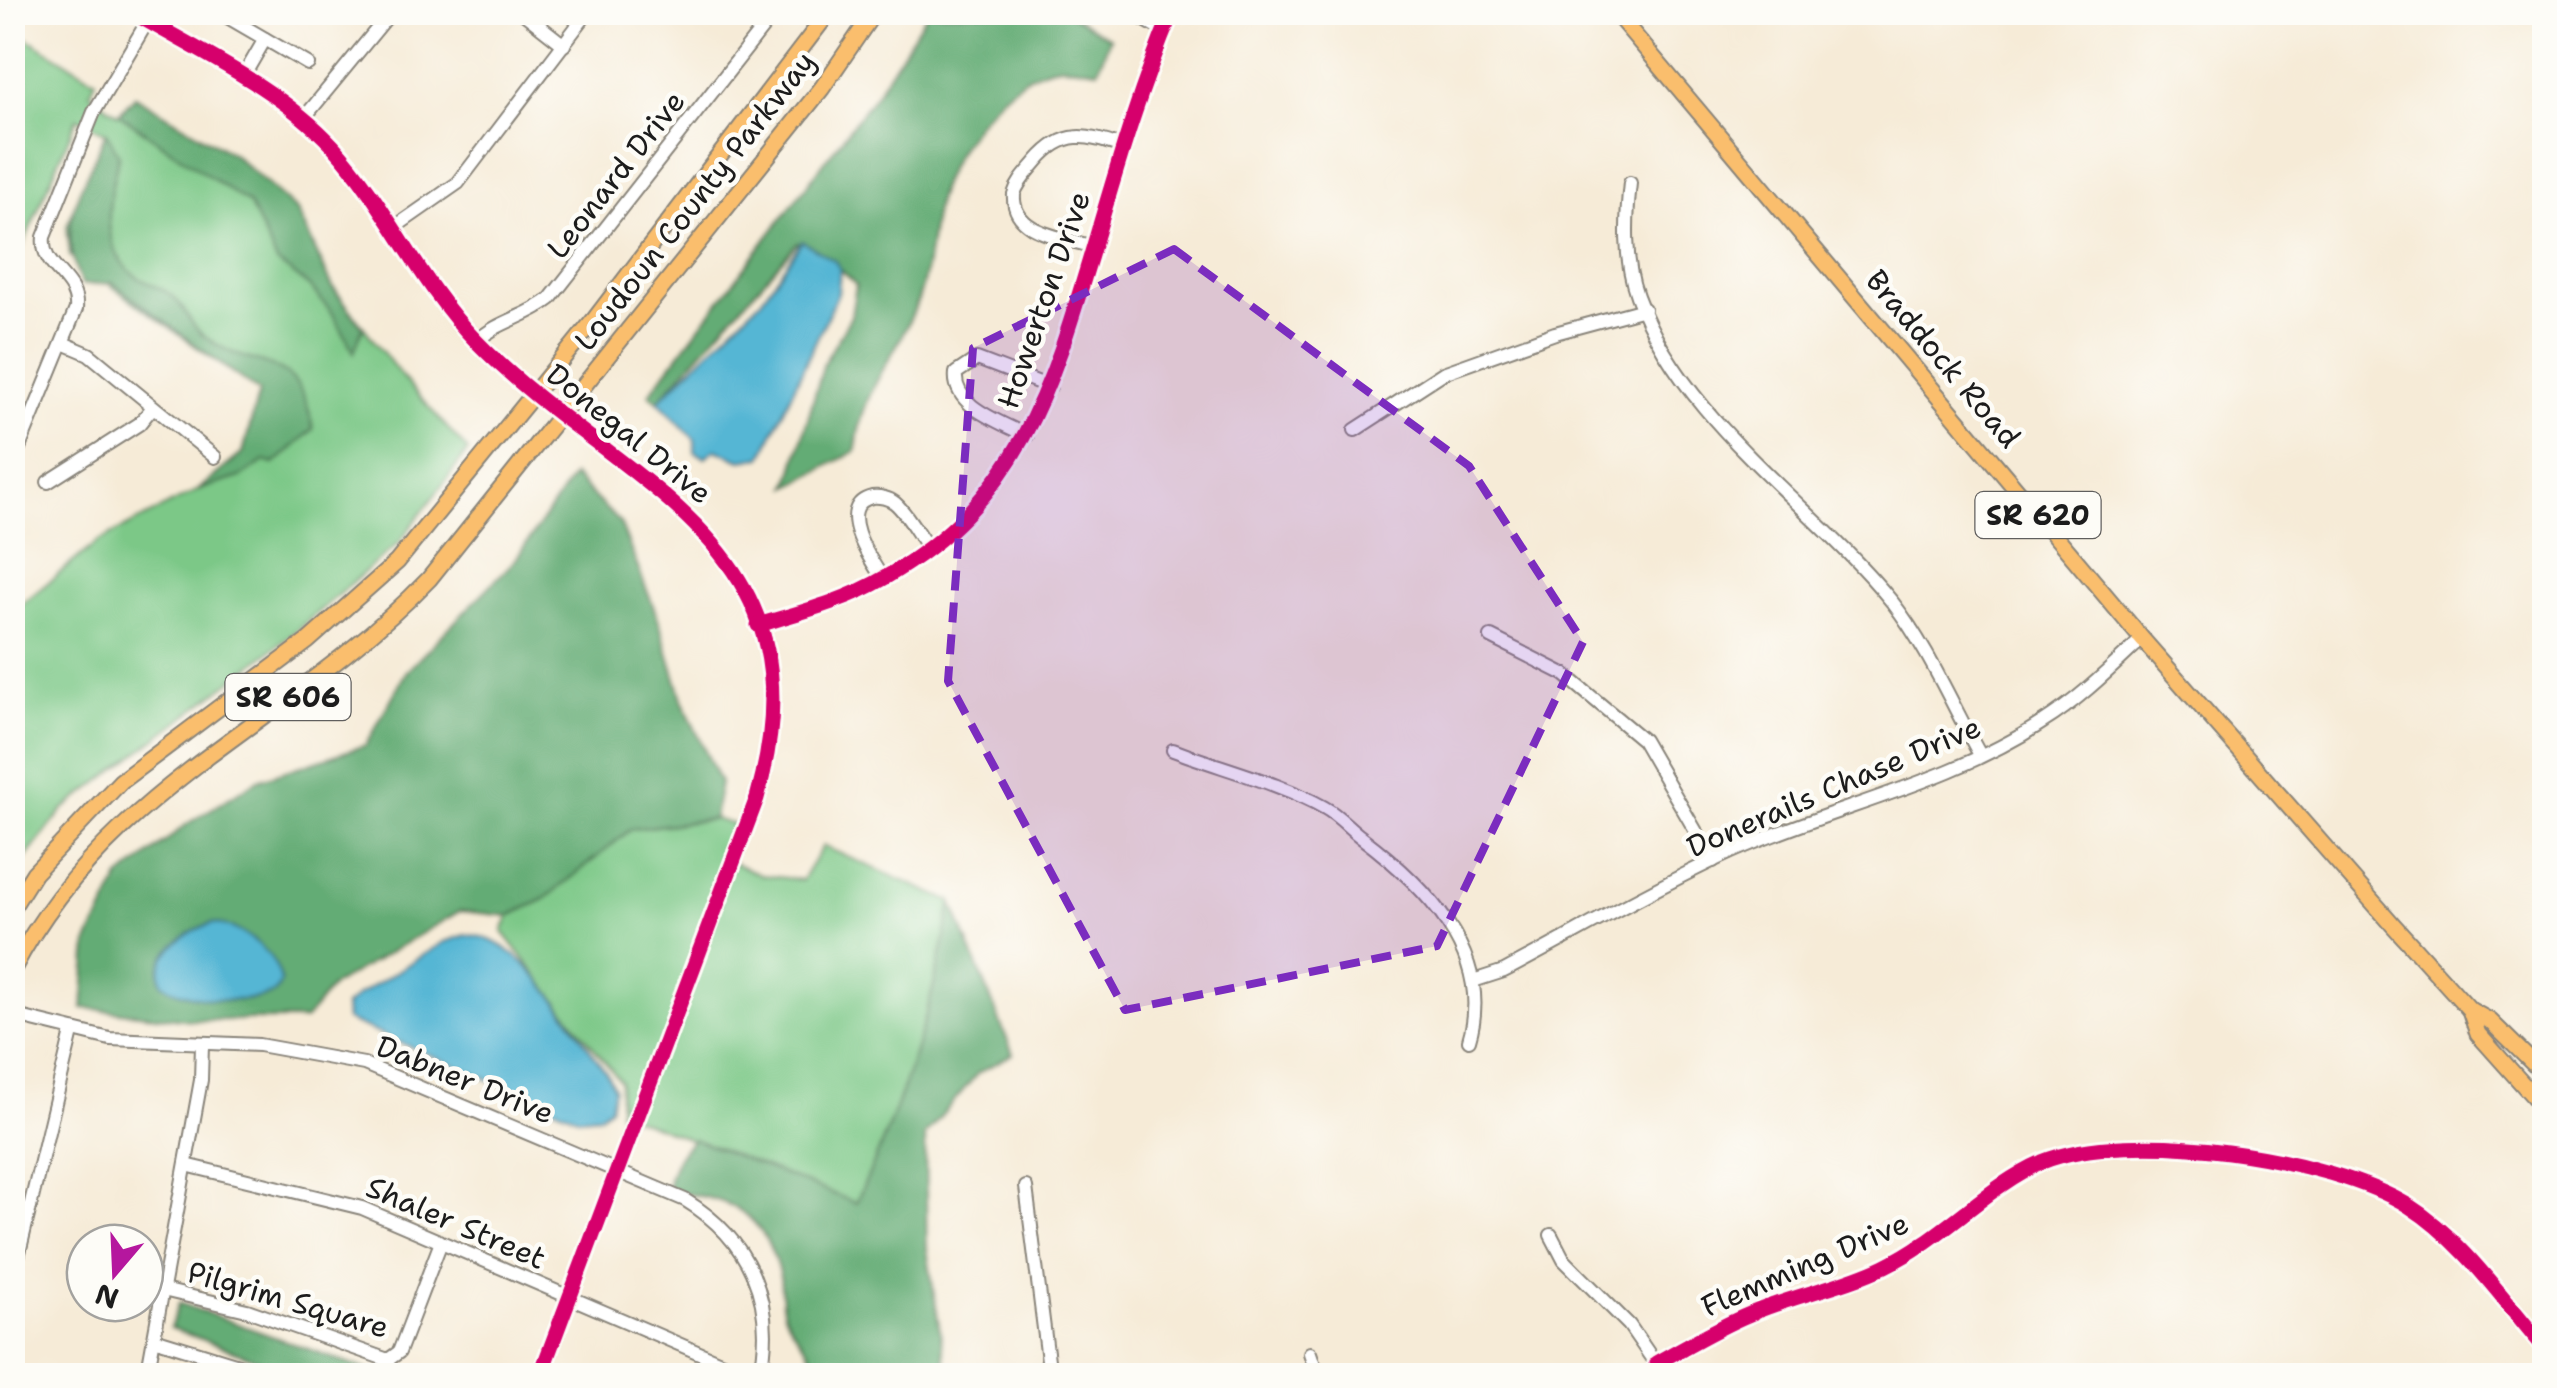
<svg xmlns="http://www.w3.org/2000/svg" width="2557" height="1388" font-family="'Shantell Sans',sans-serif">
<style>
.green{fill:#7bc887;stroke:#4c7252;stroke-width:2.5}
.forest{fill:#64ac74;stroke:#406448;stroke-width:2.5}
.water{fill:#55b6d4;stroke:#386978;stroke-width:2.5}
.lines{fill:none;stroke-linecap:round;stroke-linejoin:round}
.minor-casing{stroke:#89847a;stroke-width:16}
.major-casing{stroke:#89847a;stroke-width:19}
.minor{stroke:#fff;stroke-width:12}
.major{stroke:#fabe6d;stroke-width:15}
.cycleway-casing{stroke:#fdfcf7;stroke-width:21}
.cycleway{stroke:#d6006c;stroke-width:15}
.marked{fill:#7b2cbf;fill-opacity:0.2;stroke:#7b2cbf;stroke-width:8;stroke-dasharray:20 12;stroke-linejoin:round}
.labels{text-anchor:middle;stroke-width:9;stroke-linejoin:round;paint-order:stroke}
.shield{fill:#fdfcf7;stroke:#605f5e;stroke-width:2.5}
.shield-label{font-size:28px;font-weight:bold;fill:#1c1c1c}
.street-label{font-size:30px;fill:#1c1c1c;stroke:#fdfcf7}
</style>
<rect width="100%" height="100%" fill="#fdfcf7"/>
<filter id="ink" filterUnits="userSpaceOnUse"><feTurbulence type="fractalNoise" baseFrequency=".01" numOctaves="2"/><feDisplacementMap in="SourceGraphic" scale="20" xChannelSelector="R" yChannelSelector="G"/><feConvolveMatrix kernelMatrix="1 2 1 2 8 2 1 2 1" color-interpolation-filters="sRGB"/></filter>
<filter id="wash" filterUnits="userSpaceOnUse"><feTurbulence type="fractalNoise" baseFrequency=".0048" numOctaves="4" result="noise"/><feDisplacementMap in="SourceGraphic" scale="40" xChannelSelector="R" yChannelSelector="G"/><feGaussianBlur stdDeviation="2.25" result="paint"/><feColorMatrix in="noise" values="0 0 0 0 0 0 0 0 0 0 0 0 0 0 0 0 0 1.4 0 .05"/><feComposite in="paint" operator="in"/></filter>
<g filter="url(#wash)">
<rect width="100%" height="100%" fill="#f6ebd7"/>
<g class="green">
<polygon points="13,30 96,80 90,93 118,114 135,96 234,155 297,211 333,287 402,377 468,451 399,543 290,636 64,809 13,874 13,611 99,541 198,490 243,453 259,392 70,256 67,226 106,133 77,118 13,269"/>
<path d="M714,819L735,825L723,858L761,875L802,880L823,846L952,902C932,1011 902,1103 856,1204L619,1112L620,1081L503,932L509,916L545,899L631,829Z"/>
</g>
<g class="forest">
<path d="M927,13H1067L1110,38L1098,70C1087,69 1072,65 1060,66C1007,71 948,152 937,201C929,234 929,274 916,305C895,361 861,387 856,451L788,487L824,363L851,316L856,285L840,269L797,243L658,401L649,394L875,95Z"/>
<polygon points="135,96 234,155 297,211 332,287 363,327 354,352 333,314 309,286 277,262 249,204 119,114"/>
<path d="M106,132L119,155C110,190 99,237 126,267C137,280 151,283 165,291C184,301 189,326 205,337C261,377 299,347 313,429L274,464L265,461L240,477L198,490L243,453L259,392L113,283L82,285C54,221 81,192 106,132Z"/>
<polygon points="573,476 620,523 658,618 683,702 720,783 714,819 631,829 545,899 509,916 460,911 332,986 305,1020 192,1020 83,1008 88,942 120,878 187,824 258,780 366,745 406,672 516,559"/>
<path d="M952,902L1013,1054L978,1073L925,1135L927,1249L947,1375H822C814,1352 795,1338 785,1316C780,1305 782,1290 780,1277C764,1212 732,1197 667,1192C669,1170 677,1153 694,1139L856,1203C902,1103 932,1011 952,902Z"/>
<polygon points="179,1303 381,1375 299,1375 170,1328"/>
</g>
<g class="water">
<polygon points="802,241 835,261 840,269 838,293 762,457 741,460 716,449 705,457 695,452 695,440 658,401 761,300"/>
<path d="M213,923C243,927 276,951 281,982L275,993C246,1005 189,1002 162,984C151,955 189,929 213,923Z"/>
<path d="M466,935C525,935 573,1028 606,1072L614,1088L610,1107L600,1115L578,1117L346,1020L345,1006L357,996L444,942Z"/>
</g>
</g>
<g filter="url(#ink)">
<g class="lines">
<defs>
<g id="minor">
<path d="M132,12C200,52 278,87 333,146C387,205 419,283 476,341C619,488 830,538 757,798L540,1376"/>
<polyline points="219,12 308,64"/>
<polyline points="522,12 564,45"/>
<polyline points="1131,12 1164,31"/>
<polyline points="243,77 265,39"/>
<polyline points="304,118 391,12"/>
<path d="M1630,183C1626,219 1624,260 1637,296C1683,422 1812,503 1893,603C1928,648 1952,705 1980,755"/>
<polyline points="392,229 458,183 588,12"/>
<path d="M1093,247C1063,237 1011,234 1014,194C1018,181 1028,172 1037,161C1065,128 1086,135 1123,147"/>
<path d="M476,342C499,320 526,318 550,299L775,12"/>
<polyline points="63,343 89,354 215,457"/>
<polyline points="1355,430 1443,373 1555,333 1644,309"/>
<path d="M1027,436C1002,422 952,407 956,373L977,359L1050,387"/>
<path d="M12,465L76,309C79,277 40,269 44,237L94,112L153,12"/>
<polyline points="48,482 139,424 153,407"/>
<path d="M883,579C872,562 833,506 872,497C879,496 889,498 895,503C908,514 918,535 929,549"/>
<path d="M758,625C802,612 846,601 886,577C1018,500 1051,389 1092,252C1116,171 1139,90 1172,12"/>
<polyline points="1491,637 1564,674 1643,740 1713,861"/>
<path d="M1173,750C1220,768 1281,783 1325,808C1338,815 1349,828 1361,837C1423,884 1495,954 1469,1040"/>
<path d="M1473,981L1504,971C1578,932 1651,889 1727,854C1831,807 1947,785 2043,722C2080,699 2111,668 2142,639"/>
<path d="M12,1015L110,1039L259,1045L364,1064L685,1200C749,1239 777,1302 760,1376"/>
<polyline points="186,1165 362,1208 753,1376"/>
<polyline points="1026,1187 1050,1376"/>
<polyline points="1551,1235 1564,1260 1629,1325 1664,1376"/>
<polyline points="12,1282 72,1032"/>
<polyline points="163,1290 247,1310 388,1360 399,1352 441,1242"/>
<polyline points="154,1339 274,1376"/>
<polyline points="1310,1353 1318,1376"/>
<path d="M1656,1363C1687,1346 1718,1327 1750,1314C1794,1295 1842,1287 1885,1266C1942,1239 1987,1186 2042,1162C2131,1126 2329,1157 2409,1206C2463,1240 2503,1300 2544,1347"/>
<polyline points="147,1376 201,1080 202,1044"/>
</g>
<g id="major">
<polyline points="1615,12 2142,639 2394,926 2470,1010 2490,1021 2544,1074"/>
<polyline points="12,908 34,873 121,781 308,641 397,562 594,320 829,12"/>
<path d="M12,971C108,784 291,723 429,579L822,88L874,12"/>
<polyline points="2470,1010 2478,1034 2544,1108"/>
</g>
</defs>
<use href="#minor" class="minor-casing"/>
<use href="#major" class="major-casing"/>
<use href="#minor" class="minor"/>
<use href="#major" class="major"/>
<defs>
<g id="cycleway">
<path d="M132,12C200,52 278,87 333,146C387,205 419,283 476,341C619,488 830,538 757,798L540,1376"/>
<path d="M758,625C802,612 846,601 886,577C1018,500 1051,389 1092,252C1116,171 1139,90 1172,12"/>
<path d="M1656,1363C1687,1346 1718,1327 1750,1314C1794,1295 1842,1287 1885,1266C1942,1239 1987,1186 2042,1162C2131,1126 2329,1157 2409,1206C2463,1240 2503,1300 2544,1347"/>
</g>
</defs>
<use href="#cycleway" class="cycleway-casing"/>
<use href="#cycleway" class="cycleway"/>
</g>
</g>
<path class="marked" d="M1174,249L1469,466L1583,642L1437,946L1125,1010L948,681L973,348Z"/>
<g class="labels">
<g class="shield">
<rect x="1975.5" y="492" width="125" height="46" rx="8"/>
<rect x="225.5" y="674" width="125" height="46" rx="8"/>
</g>
<g class="shield-label">
<text x="2038" y="525">SR 620</text>
<text x="288" y="707">SR 606</text>
</g>
<g class="street-label">
<text transform="translate(616 175) rotate(-52)" y="10">Leonard Drive</text>
<text transform="translate(695 201) rotate(-52)" y="10">Loudoun County Parkway</text>
<text transform="translate(1044 300) rotate(-71)" y="10">Howerton Drive</text>
<text transform="translate(1943 359) rotate(50)" y="10">Braddock Road</text>
<text transform="translate(629 434) rotate(39)" y="10">Donegal Drive</text>
<text transform="translate(1834 787) rotate(-23)" y="10">Donerails Chase Drive</text>
<text transform="translate(465 1080) rotate(22)" y="10">Dabner Drive</text>
<text transform="translate(456 1223) rotate(23)" y="10">Shaler Street</text>
<text transform="translate(1805 1265) rotate(-23)" y="10">Flemming Drive</text>
<text transform="translate(288 1300) rotate(16)" y="10">Pilgrim Square</text>
</g>
</g>
<rect width="2557" height="1388" fill="none" stroke="#fdfcf7" stroke-width="50"/>
<g transform="translate(115 1273) rotate(199)"><circle r="48" fill="#fdfcf7" stroke="#a3a29f" stroke-width="2.5"/>
<path d="M0-8L18 38L0 25L-18 38Z" fill="#b5179e"/>
<text y="-15" font-size="28" font-weight="bold" text-anchor="middle" fill="#1c1c1c">N</text>
</g>
</svg>
